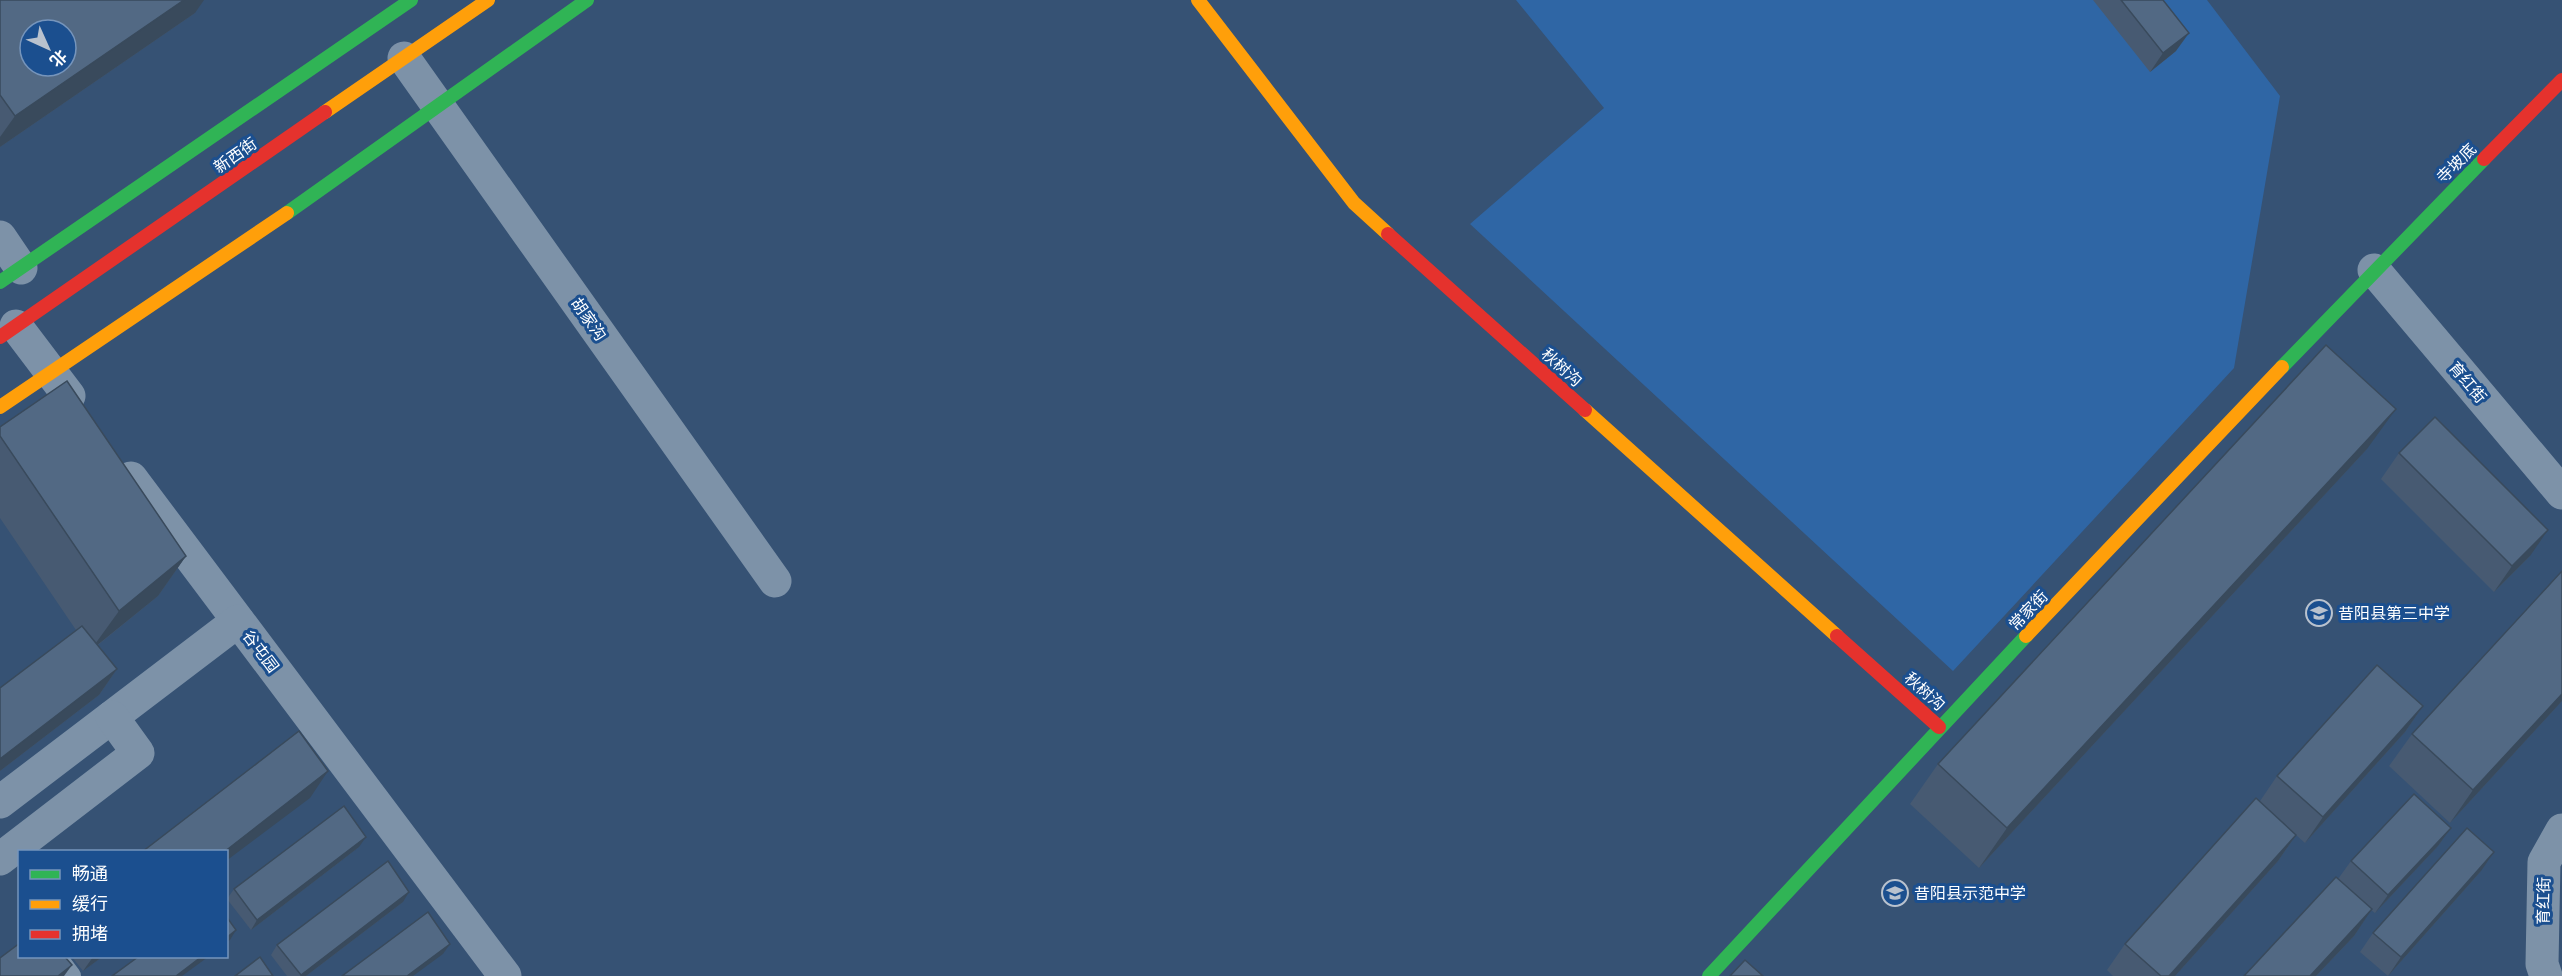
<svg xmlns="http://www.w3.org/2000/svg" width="2562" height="976" font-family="Mulish,'Noto Sans SC',sans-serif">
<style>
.green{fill:#2f66a5}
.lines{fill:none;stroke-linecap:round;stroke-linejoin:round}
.lane{stroke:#7d92a8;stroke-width:22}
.street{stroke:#7d92a8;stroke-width:33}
.fast{stroke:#30b455;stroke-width:14}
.slow{stroke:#ff9f0a;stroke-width:14}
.jam{stroke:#e5322d;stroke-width:14}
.wall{fill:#475a72}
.shaded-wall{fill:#394a5c}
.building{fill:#526984;stroke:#394a5c;stroke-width:1.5;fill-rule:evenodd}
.labels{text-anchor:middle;stroke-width:6;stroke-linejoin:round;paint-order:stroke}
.street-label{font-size:16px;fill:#fff;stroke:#1b4f8f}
.poi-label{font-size:16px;fill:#fff;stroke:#1b4f8f;text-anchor:start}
</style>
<rect width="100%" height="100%" fill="#365274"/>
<polygon class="green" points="1516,0 2207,0 2280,96 2234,368 1953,671 1470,224 1604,108"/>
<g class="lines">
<polyline class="lane" points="55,956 70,976"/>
<g class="street">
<polyline points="404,58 775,581"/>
<polyline points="0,237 21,268"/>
<polyline points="2374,270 2562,493"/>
<polyline points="16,326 69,396"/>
<polyline points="131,478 505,976"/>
<polyline points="0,802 238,621"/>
<polyline points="0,859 138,753 112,717"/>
<polyline points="2546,976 2542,964 2544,862 2562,830"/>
</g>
<g class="fast">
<polyline points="287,213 587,0"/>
<polyline points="0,282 411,0"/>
<polyline points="2282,367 2484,159"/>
<polyline points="1709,976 2026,636"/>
</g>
<g class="slow">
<polyline points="1198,0 1354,203 1388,234"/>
<polyline points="325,112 488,0"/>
<polyline points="0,407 287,213"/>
<polyline points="1585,410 1837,636"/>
<polyline points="2026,636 2282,367"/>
</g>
<g class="jam">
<polyline points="2484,159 2562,80"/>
<polyline points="1388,234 1585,410"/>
<polyline points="0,337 325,112"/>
<polyline points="1837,636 1939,727"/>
</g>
</g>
<g class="wall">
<polygon points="0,0 195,13 0,147"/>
<polygon points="2093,0 2163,0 2176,51 2150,72"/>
<polygon points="0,427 186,556 158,596 98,645 117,669 99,695 0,771 0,688 76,630 0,518"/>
<polygon points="2367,449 1979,868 1910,804 1938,764"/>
<polygon points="2399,453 2530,556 2494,592 2381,479"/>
<polygon points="2562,701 2450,823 2389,766 2412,734"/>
<polygon points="2423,706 2405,732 2305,843 2296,835 2278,861 2175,976 2113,976 2107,970 2125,944 2260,801 2277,776"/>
<polygon points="2451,828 2438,846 2375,913 2371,910 2354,936 2316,976 2244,976 2338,879 2351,861"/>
<polygon points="359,847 251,930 227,899 234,889"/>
<polygon points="2481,871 2388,976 2360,952 2373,933"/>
<polygon points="403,902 306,976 287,976 271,955 277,945"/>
<polygon points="72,957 102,957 83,971"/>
</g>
<g class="shaded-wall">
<polygon points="184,0 204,0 195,13 0,147 0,137 15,116"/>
<polygon points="2189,33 2176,51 2150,72 2163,53"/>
<polygon points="2396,409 2367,449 1979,868 2007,828"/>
<polygon points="2548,530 2530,556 2494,592 2512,566"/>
<polygon points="186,556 158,596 90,651 119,611"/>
<polygon points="117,669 99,695 0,771 0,759"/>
<polygon points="2562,694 2562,701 2450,823 2473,790"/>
<polygon points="2423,706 2405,732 2305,843 2323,817"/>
<polygon points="328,771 310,798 226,861 226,852 224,852"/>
<polygon points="2451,828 2438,846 2375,913 2388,895"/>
<polygon points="2296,835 2278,861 2175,976 2169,976"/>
<polygon points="366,837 359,847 251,930 257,920"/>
<polygon points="2494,852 2481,871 2388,976 2401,957"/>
<polygon points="409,892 403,902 306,976 300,976"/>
<polygon points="2372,909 2354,936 2316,976 2310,976"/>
<polygon points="236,930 230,940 226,942 226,938"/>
<polygon points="450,944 443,954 413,976 407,976"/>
<polygon points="93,957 102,957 83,971"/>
<polygon points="201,957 208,957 182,976 176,976"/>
<polygon points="72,965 64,976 58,976"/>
</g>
<g class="building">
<path d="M0,0H184L15,116L0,95ZM30,30H66V66H30Z"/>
<polygon points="2121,0 2163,0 2189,33 2163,53"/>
<polygon points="2326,345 2396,409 2007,828 1938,764"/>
<polygon points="67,381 186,556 119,611 0,436 0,427"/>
<polygon points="2435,417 2548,530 2512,566 2399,453"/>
<polygon points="2562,571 2562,694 2473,790 2412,734"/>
<polygon points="82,626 117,669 0,759 0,688"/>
<polygon points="2377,665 2423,706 2323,817 2277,776"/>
<polygon points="299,731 328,771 224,852 142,852"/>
<polygon points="2414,794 2451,828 2388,895 2351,861"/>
<polygon points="2256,798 2296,835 2169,976 2161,976 2125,944"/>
<polygon points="344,806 366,837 257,920 234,889"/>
<polygon points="2467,828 2494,852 2401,957 2373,933"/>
<polygon points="388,861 409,892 301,975 277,945"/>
<polygon points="2336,877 2372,909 2310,976 2244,976"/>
<polygon points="428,912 450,944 407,976 342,976"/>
<polygon points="226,916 236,930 226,938"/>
<polygon points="20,943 20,957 65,957 72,965 58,976 0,976 0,958"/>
<polygon points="138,957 201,957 176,976 112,976"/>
<polygon points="260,957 273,976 235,976"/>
<polygon points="1745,960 1763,976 1730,976"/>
</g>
<defs>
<symbol id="school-ring" viewBox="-11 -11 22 22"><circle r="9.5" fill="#1b4f8f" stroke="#b9c2ce" stroke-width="1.5"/><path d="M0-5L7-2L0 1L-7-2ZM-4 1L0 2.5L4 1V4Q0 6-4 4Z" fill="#b9c2ce"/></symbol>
</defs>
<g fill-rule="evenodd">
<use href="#school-ring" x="2304" y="598" width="30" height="30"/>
<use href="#school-ring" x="1880" y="878" width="30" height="30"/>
</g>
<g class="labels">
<g class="street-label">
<text transform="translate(235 155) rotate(-35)" y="6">新西街</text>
<text transform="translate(2456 163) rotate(-45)" y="6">寺坡底</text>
<text transform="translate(589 319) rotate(55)" y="6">胡家沟</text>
<text transform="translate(1562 367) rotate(42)" y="6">秋树沟</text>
<text transform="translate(2468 382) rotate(50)" y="6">育红街</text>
<text transform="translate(2028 610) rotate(-46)" y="6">常家街</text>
<text transform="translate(261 651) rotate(53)" y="6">谷屯园</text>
<text transform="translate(1925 691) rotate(42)" y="6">秋树沟</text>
<text transform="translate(2543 901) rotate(-89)" y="6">育红街</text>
</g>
<g class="poi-label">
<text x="2338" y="619">昔阳县第三中学</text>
<text x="1914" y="899">昔阳县示范中学</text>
</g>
</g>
<rect x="18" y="850" width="210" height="108" fill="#1b4f8f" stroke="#7695bc" stroke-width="1.5"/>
<rect x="30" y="870" width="30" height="9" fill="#30b455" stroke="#7695bc" stroke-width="1.5"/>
<text x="72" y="880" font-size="18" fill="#ffffff">畅通</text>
<rect x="30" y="900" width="30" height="9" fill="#ff9f0a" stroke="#7695bc" stroke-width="1.5"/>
<text x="72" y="910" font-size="18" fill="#ffffff">缓行</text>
<rect x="30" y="930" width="30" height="9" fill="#e5322d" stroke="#7695bc" stroke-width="1.5"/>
<text x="72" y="940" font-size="18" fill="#ffffff">拥堵</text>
<g transform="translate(48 48) rotate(135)"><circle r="28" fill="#1b4f8f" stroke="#7695bc" stroke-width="1.5"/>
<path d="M0-4.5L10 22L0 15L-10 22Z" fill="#b9c2ce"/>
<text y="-9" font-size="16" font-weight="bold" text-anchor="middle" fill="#ffffff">北</text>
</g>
</svg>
